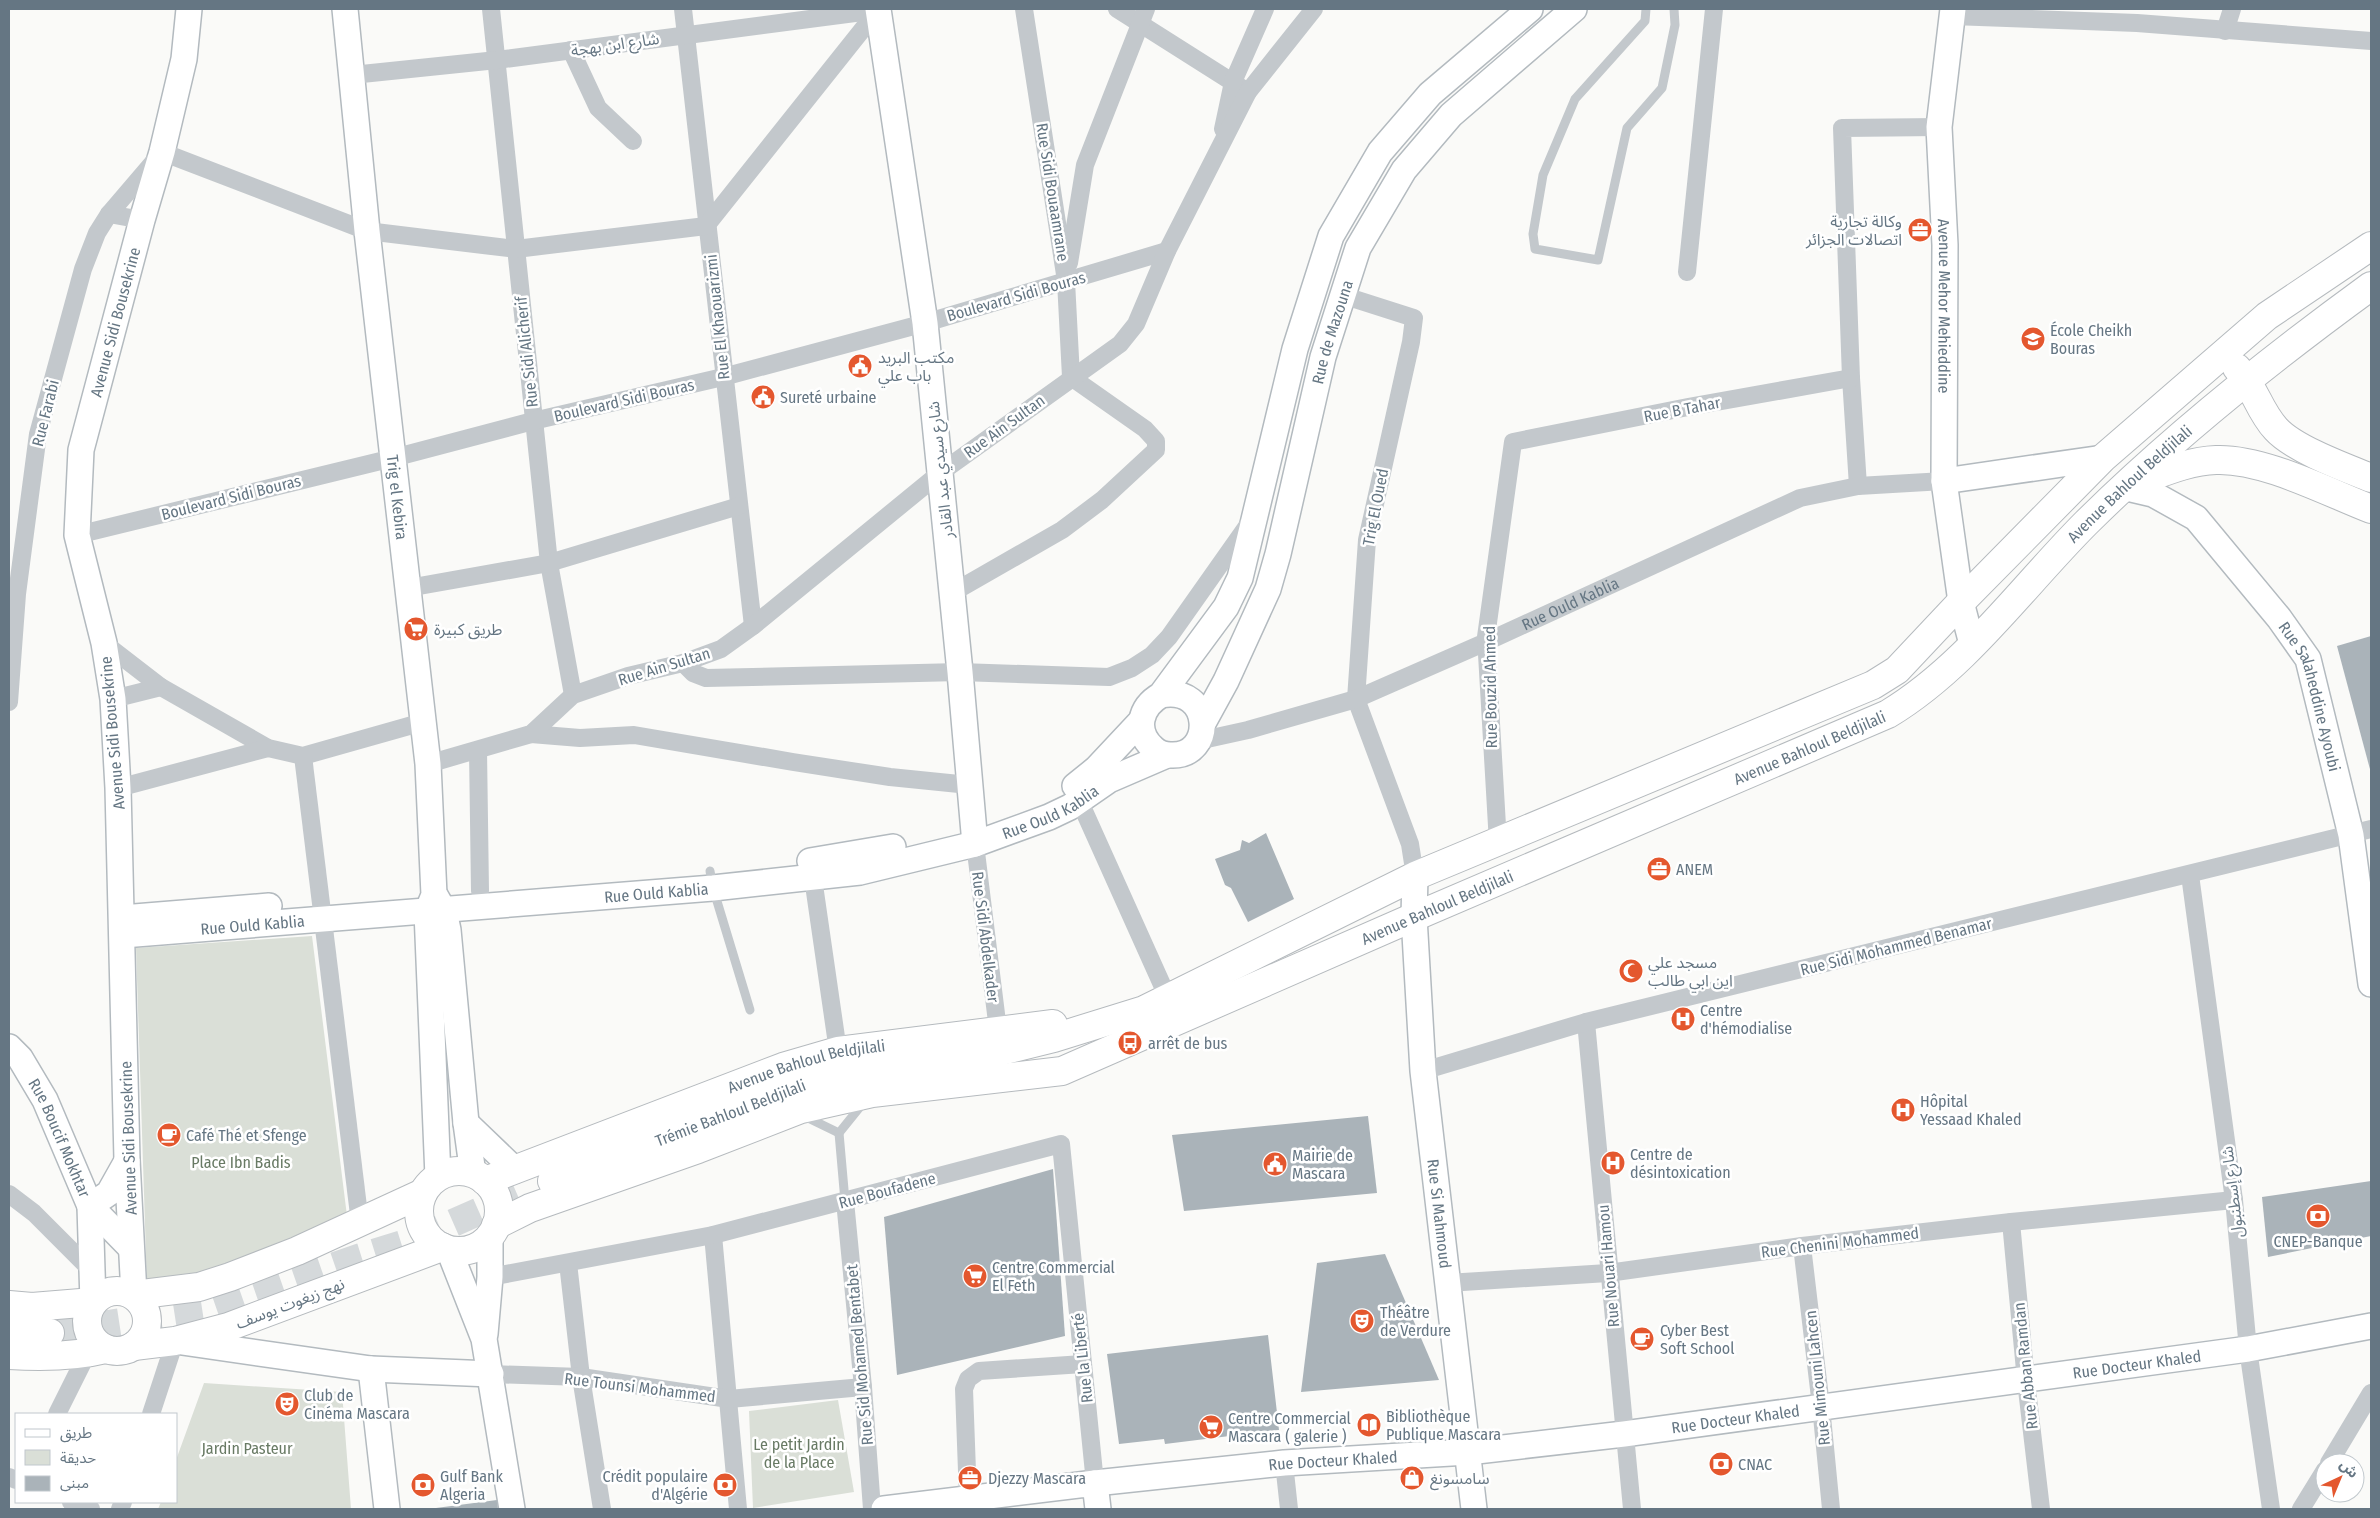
<svg xmlns="http://www.w3.org/2000/svg" width="2380" height="1518" font-family="'Fira Sans Condensed','Noto Sans Arabic',sans-serif">
<style>
.green{fill:#dadfd7}
.building{fill:#aab3b9}
.lines{fill:none;stroke-linecap:round;stroke-linejoin:round}
.primary-tunnel{stroke:#d5d9db;stroke-width:28;stroke-dasharray:28 14;stroke-linecap:butt}
.secondary-casing{stroke:#b3babf;stroke-width:28}
.primary-casing{stroke:#b5babe;stroke-width:30}
.lane{stroke:#c3c8cc;stroke-width:9}
.street{stroke:#c3c8cc;stroke-width:18}
.secondary{stroke:#fff;stroke-width:25}
.primary{stroke:#fff;stroke-width:28}
.labels{text-anchor:middle;stroke-width:5;stroke-linejoin:round;paint-order:stroke}
.street-label{font-size:16px;fill:#657683;stroke:#fff}
.poi-label{font-size:16px;fill:#657683;stroke:#fff;text-anchor:start}
.park-label{font-size:16px;fill:#687a64;stroke:#fff}
</style>
<rect width="100%" height="100%" fill="#fafaf8"/>
<g class="green">
<polygon points="312,936 348,1224 236,1273 147,1286 136,948"/>
<polygon points="204,1383 342,1392 351,1509 158,1509 161,1502 176,1502 176,1460"/>
<polygon points="838,1400 854,1492 753,1508 749,1411"/>
</g>
<g class="building">
<polygon points="2371,636 2371,773 2337,646"/>
<polygon points="1266,833 1294,899 1248,922 1231,888 1225,885 1215,859 1240,850 1242,840 1249,843"/>
<polygon points="1368,1116 1377,1193 1184,1211 1172,1135"/>
<polygon points="1053,1169 1065,1336 897,1375 884,1217"/>
<polygon points="2371,1181 2371,1236 2268,1257 2262,1197"/>
<polygon points="1385,1254 1439,1380 1301,1392 1317,1263"/>
<polygon points="1268,1335 1279,1430 1165,1444 1164,1439 1119,1444 1107,1354"/>
<polygon points="431,1479 429,1490 416,1493 416,1480"/>
<polygon points="497,1500 498,1509 436,1509 436,1508"/>
</g>
<g class="lines">
<polyline class="primary-tunnel" points="50,1333 214,1308 361,1257 412,1241 521,1193"/>
<defs>
<g id="secondary">
<path id="s2" d="M345,9L367,231L428,764L434,895L427,912L438,1177"/>
<polyline points="878,9 925,323 960,672 975,844"/>
<path id="s3" d="M1953,9L1939,127L1945,245L1944,481L1961,602L1972,644"/>
<polyline points="1944,481 2103,458"/>
<path id="s4" d="M2123,487L2153,494L2196,518L2279,618L2308,659L2351,835L2371,984"/>
<path d="M1161,695C1213,685 1215,757 1171,755C1165,755 1158,753 1153,748C1134,731 1140,707 1161,695L1226,607L1240,578L1295,349L1331,236L1380,152L1430,94L1530,9"/>
<path id="s5" d="M1203,723L1226,681L1268,589L1278,554L1323,357L1358,248L1404,170L1451,115L1574,9"/>
<polyline points="1075,786 1096,769 1141,721"/>
<polyline points="810,861 893,847"/>
<path id="s6" d="M1415,876L1414,917L1423,1071L1474,1509"/>
<polyline points="436,897 444,911 448,930 466,1123 473,1174"/>
<polyline points="122,918 269,906"/>
<path id="s7" d="M123,935L713,888L860,872L975,844L1049,817L1070,807L1109,780L1167,755"/>
<path id="s8" d="M9,1047L20,1058L45,1100L90,1206L93,1302"/>
<polyline points="466,1123 515,1170"/>
<polyline points="90,1206 109,1193 127,1161"/>
<polyline points="90,1206 131,1248"/>
<polyline points="449,1250 484,1339 512,1509"/>
<path id="s9" d="M134,1295L127,1160L118,788L113,699L104,643L77,535L81,450L142,220L162,152L184,59L189,9"/>
<polyline points="485,1334 490,1277 490,1236"/>
<polyline points="175,1341 371,1369 491,1374"/>
<polyline points="371,1369 387,1509"/>
<path id="s10" d="M1095,1483L1284,1463L1468,1452L1624,1434L2248,1349L2371,1326"/>
<polyline points="884,1509 1095,1483 1098,1509"/>
</g>
<g id="primary">
<path d="M2237,368C2254,386 2259,411 2276,429C2294,449 2346,468 2371,478"/>
<path d="M2139,481C2164,472 2189,461 2216,460C2263,458 2327,492 2371,509"/>
<polyline points="948,1064 1054,1038 1144,1010 1415,876 1873,685 1897,670 1961,602 2103,458 2267,316 2371,246"/>
<circle cx="459" cy="1211" r="40"/>
<path id="s11" d="M485,1181L783,1067L838,1051L1053,1024"/>
<path id="s12" d="M552,1181L818,1079L882,1069L967,1064"/>
<path id="s13" d="M496,1225L530,1208L698,1149L801,1109L872,1093L1062,1071L1414,917L1888,714C1966,667 2022,587 2086,523C2174,436 2272,358 2371,286"/>
<circle cx="117" cy="1321" r="30"/>
<polyline points="134,1295 199,1287 230,1277 297,1251 423,1193"/>
<polyline points="9,1305 32,1307 93,1302"/>
<polyline points="9,1330 50,1333"/>
<polyline points="134,1346 175,1341 228,1327 442,1247"/>
<path d="M9,1355C41,1357 74,1357 106,1349"/>
</g>
</defs>
<use href="#secondary" class="secondary-casing"/>
<use href="#primary" class="primary-casing"/>
<g class="lane">
<polyline points="1646,9 1645,21 1575,99 1543,175 1533,234 1535,249 1598,260 1627,128 1662,88 1675,25 1674,9"/>
<polyline points="710,871 713,888 750,1010"/>
<polyline points="804,1116 839,1133 864,1102"/>
<polyline points="839,1133 845,1201"/>
</g>
<g class="street">
<polyline points="491,9 549,563 573,695"/>
<polyline points="683,9 753,626"/>
<polyline points="1117,9 1248,92"/>
<polyline points="1952,16 2137,23 2371,41"/>
<polyline points="2225,31 2232,9"/>
<polyline points="571,50 598,108 633,141"/>
<polyline points="352,75 497,60 878,10"/>
<polyline points="1223,129 1233,82 1265,9"/>
<polyline points="109,214 142,220"/>
<polyline points="1069,263 1085,165 1146,9"/>
<polyline points="1687,272 1714,9"/>
<polyline points="1342,295 1414,318 1411,342 1367,540 1356,699 1410,844 1415,876"/>
<polyline points="1858,486 1851,378 1842,128 1939,127"/>
<polyline points="77,535 393,458 533,421 723,377 925,323 1167,251"/>
<polyline points="408,588 549,563 739,506"/>
<polyline points="952,593 1062,530 1102,500 1156,450 1156,441 1145,429 1071,377 1066,281 1024,9"/>
<polyline points="104,643 161,687 268,748 303,756 423,722"/>
<polyline points="683,663 693,673 706,678 960,672 1109,677 1132,668 1152,655 1169,637 1248,525"/>
<polyline points="113,699 161,687"/>
<polyline points="9,702 17,594 38,434 83,269 97,233 109,214 162,152 367,231 516,249 706,226 878,10"/>
<polyline points="531,734 580,738 634,735 793,762 890,777 969,785"/>
<path id="s1" d="M1198,741L1248,730L1356,699L1486,642L1800,498L1858,486L1944,481"/>
<polyline points="478,750 480,891"/>
<polyline points="303,756 360,1223"/>
<polyline points="428,764 531,734 573,695 628,676 683,663 721,649 753,626 940,473 1120,344 1136,324 1167,251 1248,92 1314,9"/>
<polyline points="118,788 268,748"/>
<polyline points="1075,791 1168,998"/>
<polyline points="1498,843 1486,637 1513,442 1688,407 1851,378"/>
<polyline points="975,844 998,1030"/>
<polyline points="2190,875 2234,1200 2248,1349 2271,1509"/>
<polyline points="813,878 838,1051"/>
<polyline points="1586,1022 1632,1509"/>
<polyline points="1423,1071 1586,1022 2371,829"/>
<polyline points="9,1194 34,1213 92,1271"/>
<polyline points="845,1201 863,1387 872,1509"/>
<polyline points="2011,1222 2026,1381 2041,1509"/>
<polyline points="713,1235 738,1509"/>
<polyline points="1802,1246 1821,1406 1831,1509"/>
<polyline points="568,1263 581,1377 602,1509"/>
<polyline points="490,1277 713,1235 1061,1144 1095,1483"/>
<polyline points="1447,1283 1608,1273 1802,1246 2011,1222 2234,1200"/>
<polyline points="491,1374 581,1377 729,1399 863,1387"/>
<polyline points="57,1414 87,1354"/>
<polyline points="151,1414 175,1341"/>
<polyline points="1284,1463 1289,1509"/>
<polyline points="2329,1463 2371,1393"/>
<polyline points="9,1477 16,1480"/>
<polyline points="968,1499 964,1389 968,1379 979,1371 1083,1364"/>
<polyline points="71,1502 91,1509"/>
<polyline points="120,1509 123,1502"/>
<polyline points="2301,1509 2325,1470"/>
</g>
<use href="#secondary" class="secondary"/>
<use href="#primary" class="primary"/>
</g>
<defs>
<symbol id="office-disc" viewBox="-11 -11 22 22"><circle r="9.5" fill="#e4572e" stroke="#fff"/><path d="M-6-3h4V-5.5h4V-3h4V5H-6ZM-1-4.5V-3h2v-1.5ZM-6 0V1H6V0Z" fill="#fff"/></symbol>
<symbol id="school-disc" viewBox="-11 -11 22 22"><circle r="9.5" fill="#e4572e" stroke="#fff"/><path d="M0-5L7-2L0 1L-7-2ZM-4 1L0 2.5L4 1V4Q0 6-4 4Z" fill="#fff"/></symbol>
<symbol id="civic-disc" viewBox="-11 -11 22 22"><circle r="9.5" fill="#e4572e" stroke="#fff"/><path d="M-.6-6.5H3V-4.5H.6V-3L4-1V1h2V6H-6V1h2V-1L-.6-3ZM-1.2 2.5V6h2.4V2.5Z" fill="#fff"/></symbol>
<symbol id="supermarket-disc" viewBox="-11 -11 22 22"><circle r="9.5" fill="#e4572e" stroke="#fff"/><path d="M-6-5.5h2.5l.6 2H6L4.5 2H-2.5L-4.4-4H-6ZM-1.5 3.2a1.3 1.3 0 1 0 .1 0ZM3 3.2a1.3 1.3 0 1 0 .1 0Z" fill="#fff"/></symbol>
<symbol id="mosque-disc" viewBox="-11 -11 22 22"><circle r="9.5" fill="#e4572e" stroke="#fff"/><path d="M3.5-4.9A6 6 0 1 0 3.5 4.9A5 5 0 1 1 3.5-4.9Z" fill="#fff"/></symbol>
<symbol id="hospital-disc" viewBox="-11 -11 22 22"><circle r="9.5" fill="#e4572e" stroke="#fff"/><path d="M-5-5h3v3.5h4V-5h3V5h-3V1.5h-4V5h-3Z" fill="#fff"/></symbol>
<symbol id="bus-disc" viewBox="-11 -11 22 22"><circle r="9.5" fill="#e4572e" stroke="#fff"/><path d="M-5-6H5V4H4V6H2V4H-2V6H-4V4H-5ZM-3.5-4V0h7V-4ZM-3.5 1.2v1.5H-2V1.2ZM2 1.2v1.5H3.5V1.2Z" fill="#fff"/></symbol>
<symbol id="cafe-disc" viewBox="-11 -11 22 22"><circle r="9.5" fill="#e4572e" stroke="#fff"/><path d="M-5.5-4.5H6V0H3Q3 3.5 0 3.5H-2.5Q-5.5 3.5-5.5 0ZM3-3.2v2h1.7v-2ZM-6 4.5H4V6H-6Z" fill="#fff"/></symbol>
<symbol id="bank-disc" viewBox="-11 -11 22 22"><circle r="9.5" fill="#e4572e" stroke="#fff"/><path d="M-6-4H6V4H-6ZM0-2.3a2.3 2.3 0 1 0 0 4.6a2.3 2.3 0 1 0 0-4.6Z" fill="#fff"/></symbol>
<symbol id="theatre-disc" viewBox="-11 -11 22 22"><circle r="9.5" fill="#e4572e" stroke="#fff"/><path d="M-5-5.5Q0-4 5-5.5V0Q5 5 0 6Q-5 5-5 0ZM-3.3-2.5H-1v1.5H-3.3ZM1-2.5H3.3v1.5H1ZM-2.8 1Q0 5.5 2.8 1Z" fill="#fff"/></symbol>
<symbol id="library-disc" viewBox="-11 -11 22 22"><circle r="9.5" fill="#e4572e" stroke="#fff"/><path d="M-6-4Q-3-5.5-.7-3.5V5Q-3 3-6 4ZM6-4Q3-5.5 .7-3.5V5Q3 3 6 4Z" fill="#fff"/></symbol>
<symbol id="shop-disc" viewBox="-11 -11 22 22"><circle r="9.5" fill="#e4572e" stroke="#fff"/><path d="M-5-2.5h2.3a2.7 3.5 0 0 1 5.4 0H5L5.5 6h-11ZM-1.5-2.5h3a1.5 2.3 0 0 0-3 0Z" fill="#fff"/></symbol>
</defs>
<g fill-rule="evenodd">
<use href="#office-disc" x="1906" y="216" width="28" height="28"/>
<use href="#school-disc" x="2019" y="325" width="28" height="28"/>
<use href="#civic-disc" x="846" y="352" width="28" height="28"/>
<use href="#civic-disc" x="749" y="383" width="28" height="28"/>
<use href="#supermarket-disc" x="402" y="615" width="28" height="28"/>
<use href="#office-disc" x="1645" y="855" width="28" height="28"/>
<use href="#mosque-disc" x="1617" y="957" width="28" height="28"/>
<use href="#hospital-disc" x="1669" y="1005" width="28" height="28"/>
<use href="#bus-disc" x="1116" y="1029" width="28" height="28"/>
<use href="#hospital-disc" x="1889" y="1096" width="28" height="28"/>
<use href="#cafe-disc" x="155" y="1121" width="28" height="28"/>
<use href="#hospital-disc" x="1599" y="1149" width="28" height="28"/>
<use href="#civic-disc" x="1261" y="1150" width="28" height="28"/>
<use href="#bank-disc" x="2304" y="1202" width="28" height="28"/>
<use href="#supermarket-disc" x="961" y="1262" width="28" height="28"/>
<use href="#theatre-disc" x="1348" y="1307" width="28" height="28"/>
<use href="#cafe-disc" x="1628" y="1325" width="28" height="28"/>
<use href="#theatre-disc" x="273" y="1390" width="28" height="28"/>
<use href="#library-disc" x="1355" y="1411" width="28" height="28"/>
<use href="#supermarket-disc" x="1197" y="1413" width="28" height="28"/>
<use href="#bank-disc" x="1707" y="1450" width="28" height="28"/>
<use href="#office-disc" x="956" y="1464" width="28" height="28"/>
<use href="#shop-disc" x="1398" y="1464" width="28" height="28"/>
<use href="#bank-disc" x="409" y="1471" width="28" height="28"/>
<use href="#bank-disc" x="711" y="1471" width="28" height="28"/>
</g>
<g class="labels">
<g class="street-label">
<text transform="translate(615 44) rotate(-8)" y="6">شارع ابن بهجة</text>
<text transform="translate(1053 192) rotate(81)" y="6">Rue Sidi Bouaamrane</text>
<text transform="translate(1016 296) rotate(-16)" y="6">Boulevard Sidi Bouras</text>
<text dy="6" stroke="none"><textPath href="#s3" startOffset="298">Avenue Mehor Mehieddine</textPath></text>
<text transform="translate(717 317) rotate(-96)" y="6">Rue El Khaouarizmi</text>
<text dy="6" stroke="none"><textPath href="#s9" startOffset="982">Avenue Sidi Bousekrine</textPath></text>
<text dy="6" stroke="none"><textPath href="#s5" startOffset="414">Rue de Mazouna</textPath></text>
<text transform="translate(526 352) rotate(-96)" y="6">Rue Sidi Alicherif</text>
<text transform="translate(624 400) rotate(-13)" y="6">Boulevard Sidi Bouras</text>
<text transform="translate(1682 409) rotate(-11)" y="6">Rue B Tahar</text>
<text transform="translate(45 413) rotate(-76)" y="6">Rue Farabi</text>
<text transform="translate(1004 426) rotate(-36)" y="6">Rue Ain Sultan</text>
<text transform="translate(940 470) rotate(-96)" y="6">شارع سيدي عبد القادر</text>
<text dy="6" stroke="none"><textPath href="#s13" startOffset="1825">Avenue Bahloul Beldjilali</textPath></text>
<text transform="translate(231 497) rotate(-14)" y="6">Boulevard Sidi Bouras</text>
<text dy="6" stroke="none"><textPath href="#s2" startOffset="491">Trig el Kebira</textPath></text>
<text transform="translate(1375 507) rotate(-79)" y="6">Trig El Oued</text>
<text dy="6" stroke="none"><textPath href="#s1" startOffset="398">Rue Ould Kablia</textPath></text>
<text transform="translate(664 666) rotate(-17)" y="6">Rue Ain Sultan</text>
<text transform="translate(1490 687) rotate(-91)" y="6">Rue Bouzid Ahmed</text>
<text dy="6" stroke="none"><textPath href="#s4" startOffset="296">Rue Salaheddine Ayoubi</textPath></text>
<text transform="translate(112 733) rotate(-95)" y="6">Avenue Sidi Bousekrine</text>
<text dy="6" stroke="none"><textPath href="#s13" startOffset="1405">Avenue Bahloul Beldjilali</textPath></text>
<text dy="6" stroke="none"><textPath href="#s7" startOffset="940">Rue Ould Kablia</textPath></text>
<text dy="6" stroke="none"><textPath href="#s7" startOffset="535">Rue Ould Kablia</textPath></text>
<text dy="6" stroke="none"><textPath href="#s13" startOffset="1000">Avenue Bahloul Beldjilali</textPath></text>
<text dy="6" stroke="none"><textPath href="#s7" startOffset="130">Rue Ould Kablia</textPath></text>
<text transform="translate(986 937) rotate(83)" y="6">Rue Sidi Abdelkader</text>
<text transform="translate(1896 946) rotate(-14)" y="6">Rue Sidi Mohammed Benamar</text>
<text dy="6" stroke="none"><textPath href="#s11" startOffset="342">Avenue Bahloul Beldjilali</textPath></text>
<text dy="6" stroke="none"><textPath href="#s12" startOffset="191">Trémie Bahloul Beldjilali</textPath></text>
<text dy="6" stroke="none"><textPath href="#s8" startOffset="105">Rue Boucif Mokhtar</textPath></text>
<text transform="translate(128 1138) rotate(-92)" y="6">Avenue Sidi Bousekrine</text>
<text transform="translate(887 1190) rotate(-15)" y="6">Rue Boufadene</text>
<text transform="translate(2232 1192) rotate(-97)" y="6">شارع إسطنبول</text>
<text dy="6" stroke="none"><textPath href="#s6" startOffset="339">Rue Si Mahmoud</textPath></text>
<text transform="translate(1840 1242) rotate(-7)" y="6">Rue Chenini Mohammed</text>
<text transform="translate(1608 1266) rotate(-95)" y="6">Rue Nouari Hamou</text>
<text transform="translate(290 1303) rotate(-21)" y="6">نهج زيغوت يوسف</text>
<text transform="translate(859 1355) rotate(-95)" y="6">Rue Sid Mohamed Bentabet</text>
<text transform="translate(1082 1358) rotate(-96)" y="6">Rue la Liberté</text>
<text dy="6" stroke="none"><textPath href="#s10" startOffset="1049">Rue Docteur Khaled</textPath></text>
<text transform="translate(2025 1366) rotate(-96)" y="6">Rue Abban Ramdan</text>
<text transform="translate(1817 1378) rotate(-96)" y="6">Rue Mimouni Lahcen</text>
<text transform="translate(640 1387) rotate(7)" y="6">Rue Tounsi Mohammed</text>
<text dy="6" stroke="none"><textPath href="#s10" startOffset="644">Rue Docteur Khaled</textPath></text>
<text dy="6" stroke="none"><textPath href="#s10" startOffset="239">Rue Docteur Khaled</textPath></text>
</g>
<g class="poi-label">
<text x="1902" y="227" text-anchor="end">وكالة تجارية<tspan x="1902" dy="18">اتصالات الجزائر</tspan></text>
<text x="2050" y="336">École Cheikh<tspan x="2050" dy="18">Bouras</tspan></text>
<text x="878" y="363">مكتب البريد<tspan x="878" dy="18">باب علي</tspan></text>
<text x="780" y="403">Sureté urbaine</text>
<text x="434" y="635">طريق كبيرة</text>
<text x="1676" y="875">ANEM</text>
<text x="1648" y="968">مسجد علي<tspan x="1648" dy="18">اين ابي طالب</tspan></text>
<text x="1700" y="1016">Centre<tspan x="1700" dy="18">d'hémodialise</tspan></text>
<text x="1148" y="1049">arrêt de bus</text>
<text x="1920" y="1107">Hôpital<tspan x="1920" dy="18">Yessaad Khaled</tspan></text>
<text x="186" y="1141">Café Thé et Sfenge</text>
<text x="1630" y="1160">Centre de<tspan x="1630" dy="18">désintoxication</tspan></text>
<text x="1292" y="1161">Mairie de<tspan x="1292" dy="18">Mascara</tspan></text>
<text x="2318" y="1247" text-anchor="middle">CNEP-Banque</text>
<text x="992" y="1273">Centre Commercial<tspan x="992" dy="18">El Feth</tspan></text>
<text x="1380" y="1318">Théâtre<tspan x="1380" dy="18">de Verdure</tspan></text>
<text x="1660" y="1336">Cyber Best<tspan x="1660" dy="18">Soft School</tspan></text>
<text x="304" y="1401">Club de<tspan x="304" dy="18">Cinéma Mascara</tspan></text>
<text x="1386" y="1422">Bibliothèque<tspan x="1386" dy="18">Publique Mascara</tspan></text>
<text x="1228" y="1424">Centre Commercial<tspan x="1228" dy="18">Mascara ( galerie )</tspan></text>
<text x="1738" y="1470">CNAC</text>
<text x="440" y="1482">Gulf Bank<tspan x="440" dy="18">Algeria</tspan></text>
<text x="708" y="1482" text-anchor="end">Crédit populaire<tspan x="708" dy="18">d'Algérie</tspan></text>
<text x="988" y="1484">Djezzy Mascara</text>
<text x="1430" y="1484">سامسونغ</text>
</g>
<g class="park-label">
<text x="241" y="1168">Place Ibn Badis</text>
<text x="799" y="1450">Le petit Jardin<tspan x="799" dy="18">de la Place</tspan></text>
<text x="247" y="1454">Jardin Pasteur</text>
</g>
</g>
<rect width="2380" height="1518" fill="none" stroke="#657683" stroke-width="20"/>
<rect x="15" y="1413" width="162" height="90" fill="#ffffff" stroke="#c1c8cd"/>
<rect x="25" y="1429" width="25" height="8" fill="#ffffff" stroke="#c1c8cd"/>
<text x="60" y="1438" font-size="15" fill="#657683">طريق</text>
<rect x="25" y="1450" width="25" height="15" fill="#dadfd7" stroke="#c1c8cd"/>
<text x="60" y="1463" font-size="15" fill="#657683">حديقة</text>
<rect x="25" y="1476" width="25" height="15" fill="#aab3b9" stroke="#c1c8cd"/>
<text x="60" y="1488" font-size="15" fill="#657683">مبنى</text>
<g transform="translate(2340 1478) rotate(44)"><circle r="24" fill="#ffffff" stroke="#c1c8cd"/>
<path d="M0-4L9 19L0 12L-9 19Z" fill="#e4572e"/>
<text y="-8" font-size="14" font-weight="bold" text-anchor="middle" fill="#657683">ش</text>
</g>
</svg>
